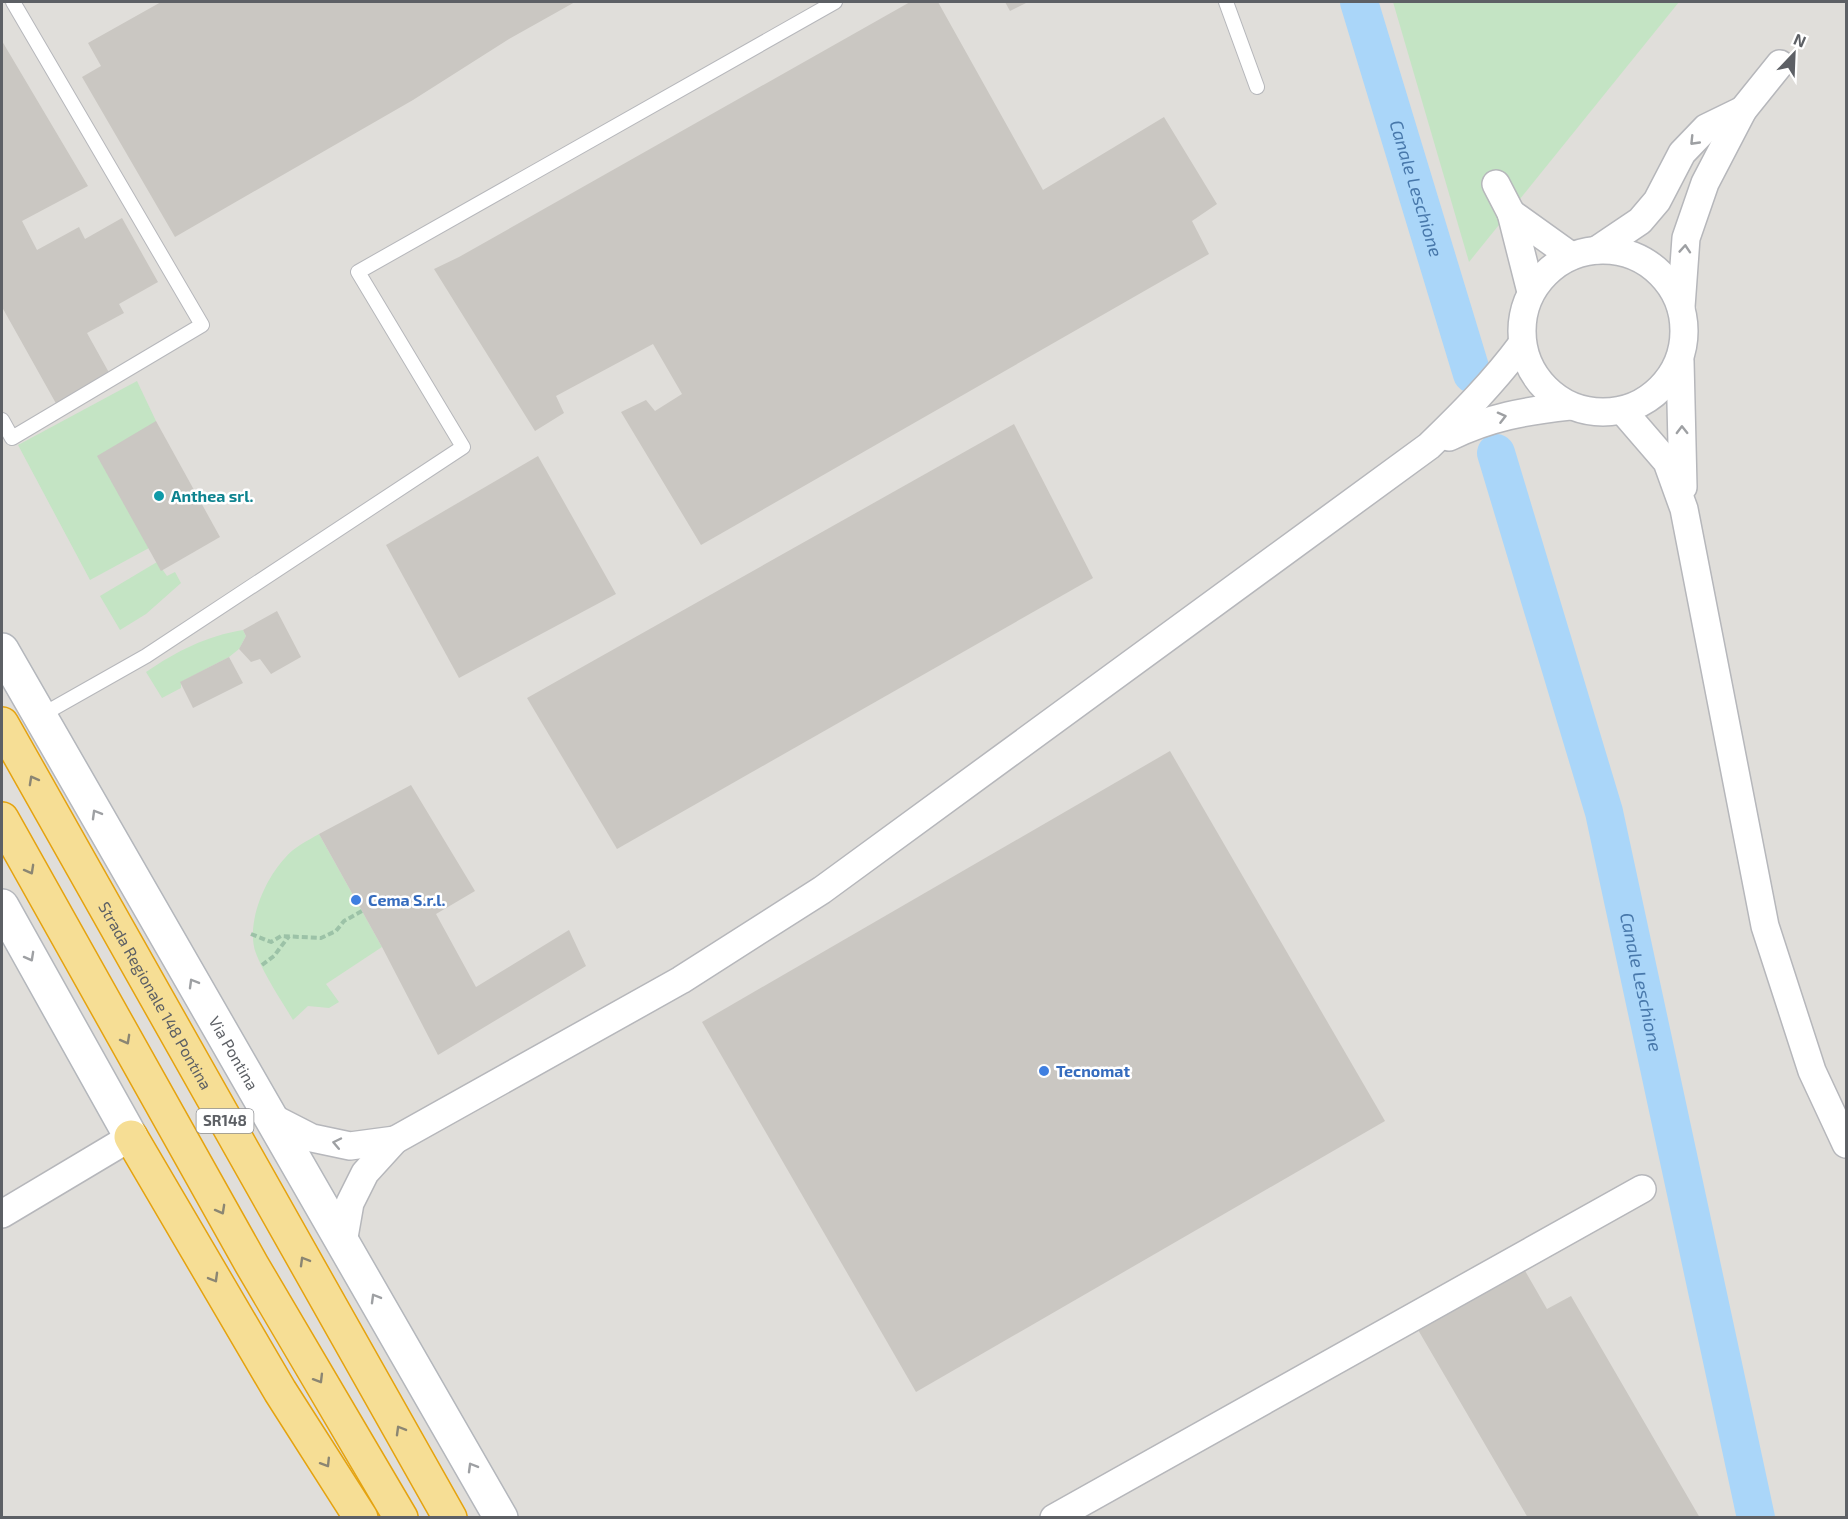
<svg xmlns="http://www.w3.org/2000/svg" width="1848" height="1519" font-family="'Exo 2',sans-serif">
<style>
.industrial{fill:#e0deda}
.green{fill:#c4e4c4}
.lines{fill:none;stroke-linecap:round;stroke-linejoin:round}
.canal{stroke:#aad6f9;stroke-width:38}
.building{fill:#cac7c2}
.lane-casing{stroke:#b6b7bb;stroke-width:16}
.street-casing{stroke:#b6b7bb;stroke-width:30}
.secondary-casing{stroke:#b4b7bc;stroke-width:36}
.highway-casing{stroke:#e5a30f;stroke-width:36}
.path{stroke:#9cc2a7;stroke-width:4;stroke-dasharray:6 3;stroke-linecap:butt}
.lane{stroke:#fff;stroke-width:14}
.street{stroke:#fff;stroke-width:27}
.secondary{stroke:#fff;stroke-width:33}
.highway{stroke:#f6de95;stroke-width:33}
.oneway{stroke:#9ea0a3}
.oneway2{stroke:#8b8673}
.culture-dot{fill:#0f9aa8;stroke:#fff;stroke-width:2}
.shop-dot{fill:#3f7fe0;stroke:#fff;stroke-width:2}
.labels{text-anchor:middle;stroke-width:5;stroke-linejoin:round;paint-order:stroke}
.shield{fill:#fff;stroke:#8e9093;stroke-width:1.5}
.shield-label{font-size:15px;font-weight:bold;fill:#5d6065}
.culture-label{font-size:16px;font-weight:bold;fill:#0d838f;stroke:#fff;text-anchor:start}
.shop-label{font-size:16px;font-weight:bold;fill:#366cbe;stroke:#fff;text-anchor:start}
.street-label{font-size:16px;fill:#5d6065;stroke:#fff}
.water-label{font-size:18px;font-style:italic;fill:#4878ab;stroke:#fff}
</style>
<rect width="100%" height="100%" fill="#eeece5"/>
<rect class="industrial" x="2" y="2" width="1844" height="1515"/>
<g class="green">
<polygon points="1393,2 1679,2 1469,262"/>
<polygon points="137,381 156,421 149,548 90,580 18,445"/>
<polygon points="157,562 167,576 175,572 181,583 146,614 120,630 100,596"/>
<path d="M243,630L246,636L239,649L229,657L181,682V688L162,698L146,672C177,651 206,636 243,630Z"/>
<path d="M319,834L382,947L326,984L339,1002L329,1008L308,1006L293,1020C281,1000 266,978 257,956C244,927 264,880 285,858C294,847 307,841 319,834Z"/>
</g>
<g class="lines">
<g class="canal">
<path id="s1" d="M1359,2L1472,374"/>
<path id="s2" d="M1496,453L1604,812L1756,1518"/>
</g>
</g>
<g class="building">
<polygon points="161,2 575,2 509,39 413,100 175,237 82,77 101,66 88,43"/>
<polygon points="910,2 938,2 1043,190 1164,117 1217,204 1192,221 1209,254 701,545 621,412 646,400 655,411 682,394 653,344 556,396 564,413 535,431 434,269 459,257"/>
<polygon points="1005,2 1028,2 1010,11"/>
<polygon points="2,41 88,186 22,221 37,250 79,227 85,239 122,218 158,282 119,304 124,313 87,333 112,378 58,407 2,307"/>
<polygon points="156,421 220,537 161,571 97,456"/>
<polygon points="1014,424 1093,578 617,849 527,698"/>
<polygon points="538,456 616,594 459,678 386,545"/>
<polygon points="277,611 301,657 271,674 260,659 251,662 239,649 246,636 243,630"/>
<polygon points="229,657 243,683 193,708 180,682"/>
<polygon points="1170,751 1385,1121 916,1392 702,1022"/>
<polygon points="411,785 475,891 436,914 476,987 569,930 586,966 438,1055 382,947 319,834"/>
<polygon points="1520,1262 1547,1309 1571,1296 1700,1518 1528,1518 1414,1323"/>
</g>
<g class="lines">
<defs>
<g id="lane">
<polyline points="1226,2 1257,87"/>
<polyline points="2,420 12,438 202,325 13,2"/>
<polyline points="40,716 146,656 463,447 358,272 835,2"/>
</g>
<g id="street">
<polyline points="1496,184 1511,213 1531,292"/>
<polyline points="1511,213 1571,256"/>
<circle cx="1603" cy="331" r="81"/>
<polyline points="1597,250 1640,221 1657,201 1682,153 1706,128 1743,110"/>
<polyline points="1681,307 1686,238 1705,183 1743,110 1780,64"/>
<polyline points="1680,361 1683,487"/>
<polyline points="1623,411 1667,462 1684,509 1765,926 1812,1071 1846,1144"/>
<path d="M1449,437C1490,417 1525,411 1570,406"/>
<polyline points="269,1116 312,1138 350,1146 395,1140"/>
<polyline points="2,1214 131,1137"/>
<path d="M343,1243L350,1203L365,1173L395,1140L681,980L822,890L1429,446C1462,414 1494,382 1522,344"/>
<polyline points="1054,1518 1642,1189"/>
</g>
<g id="secondary">
<path id="s3" d="M2,650L501,1518"/>
<polyline points="2,906 131,1137"/>
</g>
<g id="highway">
<path id="s4" d="M2,724L450,1518"/>
<polyline points="2,819 252,1265 401,1518"/>
<polyline points="131,1137 280,1391 361,1518"/>
</g>
</defs>
<use href="#lane" class="lane-casing"/>
<use href="#street" class="street-casing"/>
<use href="#secondary" class="secondary-casing"/>
<use href="#highway" class="highway-casing"/>
<g class="path">
<polyline points="251,934 271,942 281,936 321,938 336,931 344,921 362,911"/>
<polyline points="262,965 274,956 289,936"/>
</g>
<use href="#lane" class="lane"/>
<use href="#street" class="street"/>
<use href="#secondary" class="secondary"/>
<use href="#highway" class="highway"/>
</g>
<defs><path id="oneway-chevron" d="M-2-3.5L2.5 0L-2 3.5" fill="none" stroke-width="1.6" stroke-linecap="round" stroke-linejoin="round" transform="scale(1.5)"/></defs>
<g class="oneway">
<use href="#oneway-chevron" transform="translate(1694 141) rotate(134)"/>
<use href="#oneway-chevron" transform="translate(1685 249) rotate(-86)"/>
<use href="#oneway-chevron" transform="translate(1502 417) rotate(-14)"/>
<use href="#oneway-chevron" transform="translate(1682 430) rotate(-91)"/>
<use href="#oneway-chevron" transform="translate(96 814) rotate(-120)"/>
<use href="#oneway-chevron" transform="translate(30 957) rotate(61)"/>
<use href="#oneway-chevron" transform="translate(193 983) rotate(-120)"/>
<use href="#oneway-chevron" transform="translate(337 1143) rotate(-168)"/>
<use href="#oneway-chevron" transform="translate(375 1298) rotate(-120)"/>
<use href="#oneway-chevron" transform="translate(472 1467) rotate(-120)"/>
</g>
<g class="oneway2">
<use href="#oneway-chevron" transform="translate(33 780) rotate(-119)"/>
<use href="#oneway-chevron" transform="translate(30 870) rotate(61)"/>
<use href="#oneway-chevron" transform="translate(126 1040) rotate(61)"/>
<use href="#oneway-chevron" transform="translate(221 1210) rotate(61)"/>
<use href="#oneway-chevron" transform="translate(304 1261) rotate(-120)"/>
<use href="#oneway-chevron" transform="translate(214 1278) rotate(60)"/>
<use href="#oneway-chevron" transform="translate(319 1379) rotate(59)"/>
<use href="#oneway-chevron" transform="translate(400 1430) rotate(-120)"/>
<use href="#oneway-chevron" transform="translate(326 1463) rotate(58)"/>
</g>
<circle class="culture-dot" cx="159" cy="496" r="6"/>
<g class="shop-dot">
<circle cx="356" cy="900" r="6"/>
<circle cx="1044" cy="1071" r="6"/>
</g>
<g class="labels">
<rect class="shield" x="196.5" y="1109" width="57" height="24" rx="4.5"/>
<g class="shield-label">
<text x="225" y="1126">SR148</text>
</g>
<g class="culture-label">
<text x="171" y="502">Anthea srl.</text>
</g>
<g class="shop-label">
<text x="368" y="906">Cema S.r.l.</text>
<text x="1056" y="1077">Tecnomat</text>
</g>
<g class="street-label">
<text dy="6" stroke="none"><textPath href="#s4" startOffset="312">Strada Regionale 148 Pontina</textPath></text>
<text dy="6" stroke="none"><textPath href="#s3" startOffset="465">Via Pontina</textPath></text>
</g>
<g class="water-label">
<text dy="6" stroke="none"><textPath href="#s1" startOffset="195">Canale Leschione</textPath></text>
<text dy="6" stroke="none"><textPath href="#s2" startOffset="549">Canale Leschione</textPath></text>
</g>
</g>
<rect width="1848" height="1519" fill="none" stroke="#5d6065" stroke-width="6"/>
<g transform="translate(1794 54) rotate(23)" stroke="#ffffff" stroke-width="4.5" paint-order="stroke">
<path d="M0-4.5L10 22L0 15L-10 22Z" fill="#5d6065"/>
<text y="-9" font-size="16" font-weight="bold" text-anchor="middle" fill="#5d6065">N</text>
</g>
</svg>
